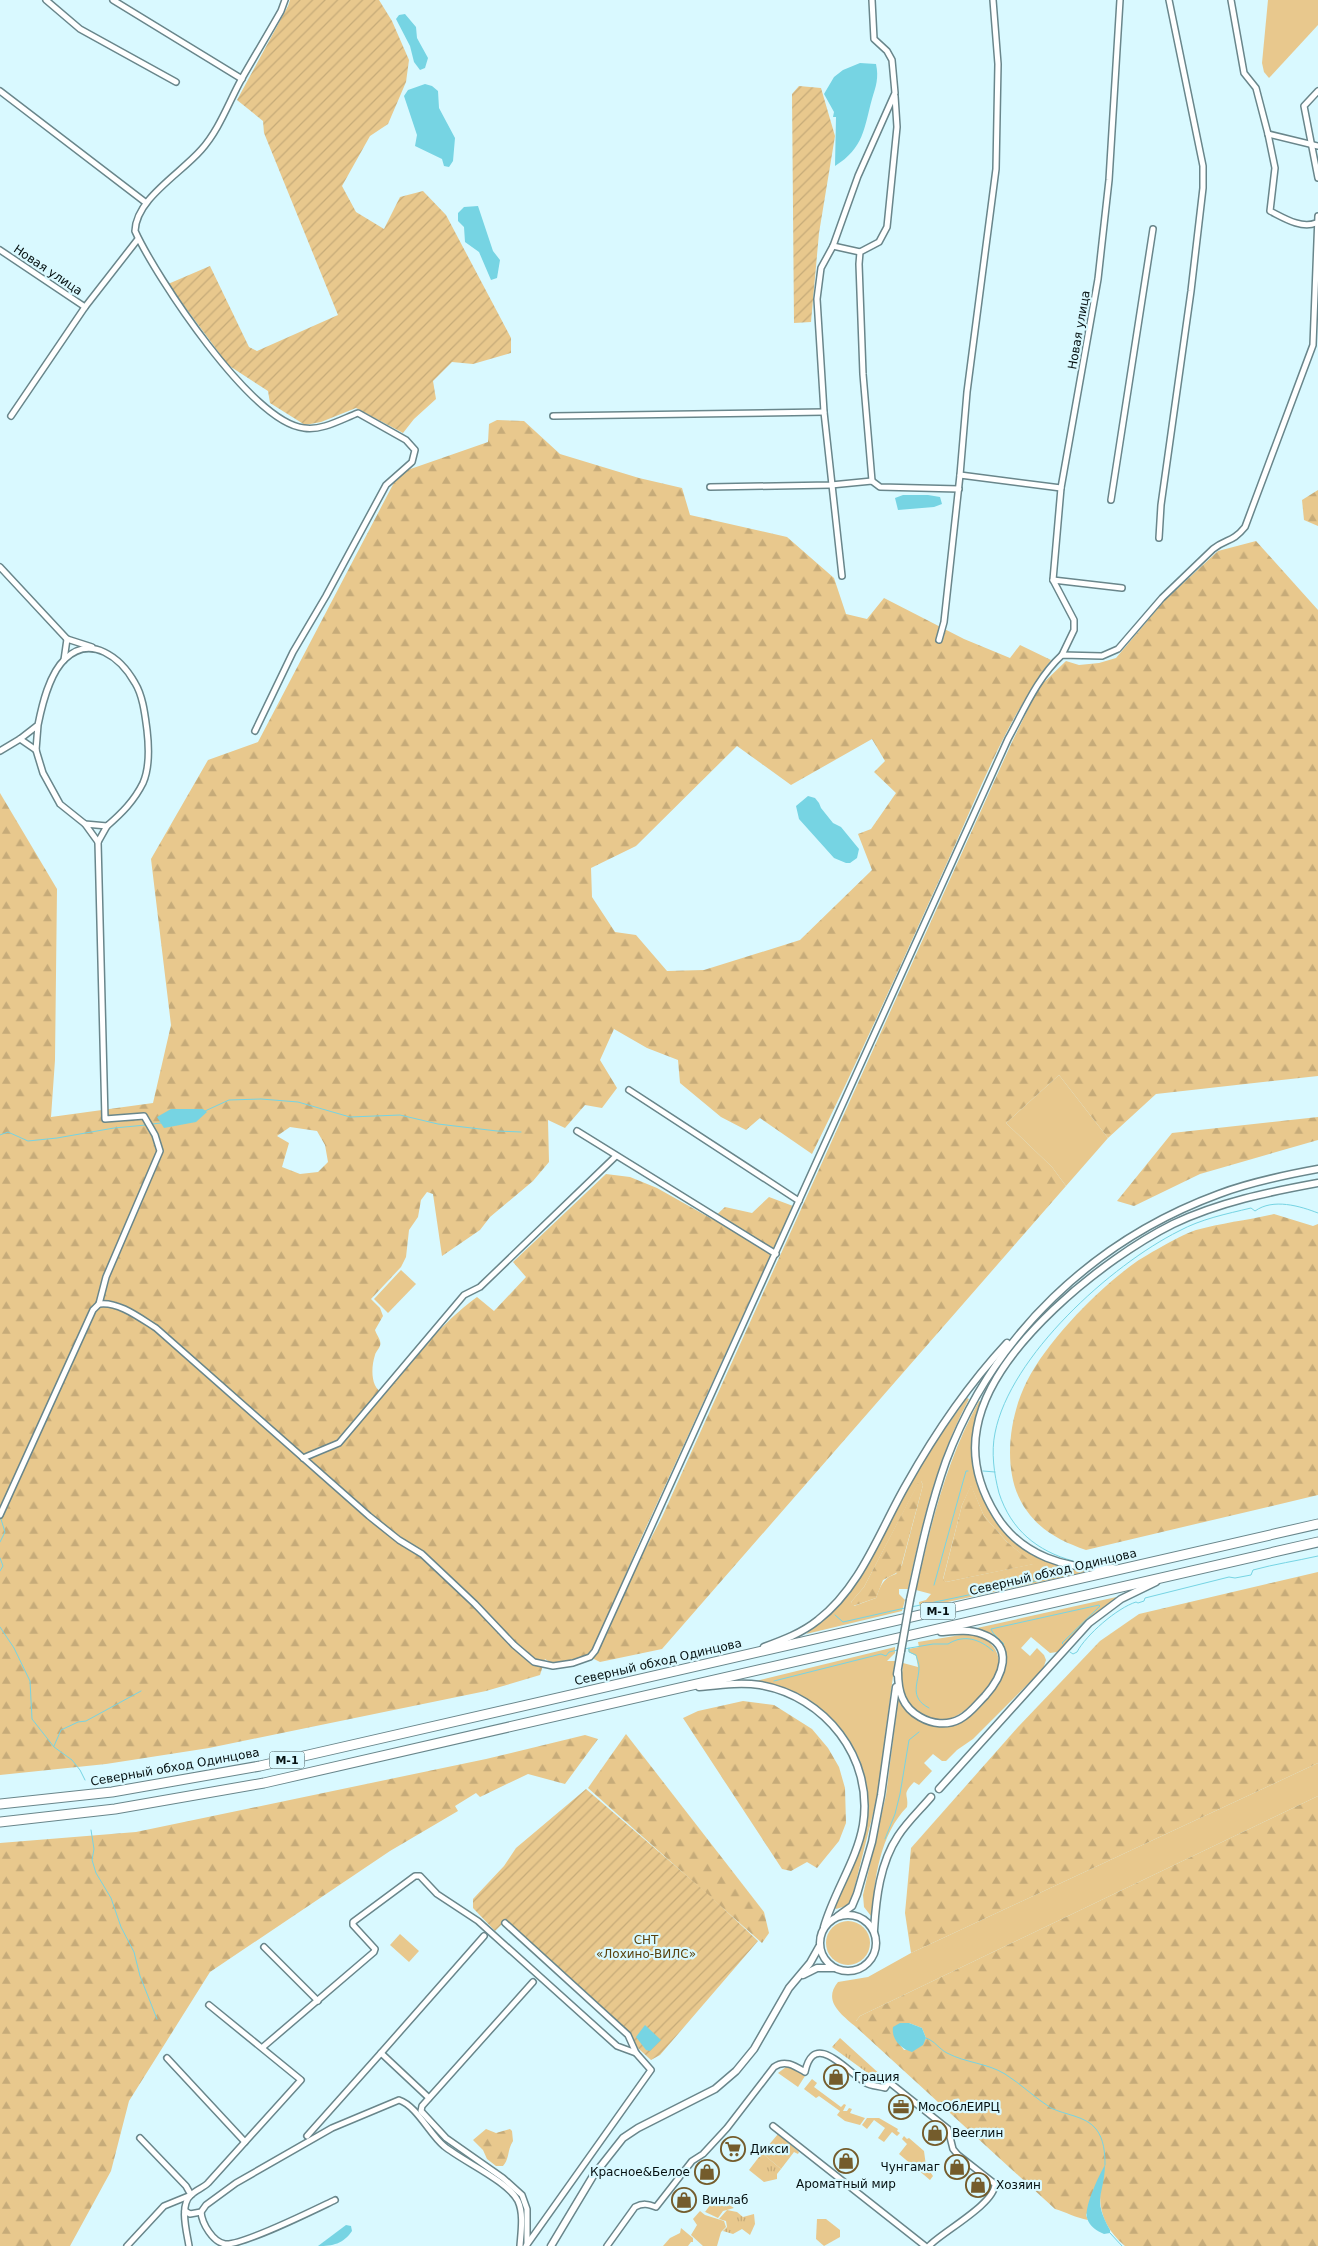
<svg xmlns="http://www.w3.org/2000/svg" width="1318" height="2246" font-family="'DejaVu Sans',sans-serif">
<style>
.grass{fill:#e8c88d;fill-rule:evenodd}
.forest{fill:url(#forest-firs);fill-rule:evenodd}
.park{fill:url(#park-tufts)}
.garden{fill:url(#garden-furrows)}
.water{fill:#76d4e3}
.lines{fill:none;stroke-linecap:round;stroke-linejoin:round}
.stream{stroke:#76d4e3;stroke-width:1}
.minor-casing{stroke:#69868b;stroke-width:8}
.tertiary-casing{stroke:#69868b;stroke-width:9}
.trunk-casing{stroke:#69868b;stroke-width:11}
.minor{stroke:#fff;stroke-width:5}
.tertiary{stroke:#fff;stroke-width:6}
.trunk{stroke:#fff;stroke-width:9}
.tertiary-bridge-casing{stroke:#69868b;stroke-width:9;stroke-linecap:butt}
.tertiary-bridge{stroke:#fff;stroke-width:6}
.labels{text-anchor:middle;stroke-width:4.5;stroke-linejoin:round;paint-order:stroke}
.shield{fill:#d9f9ff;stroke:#455658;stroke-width:1}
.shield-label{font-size:11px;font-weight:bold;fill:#051011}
.street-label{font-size:12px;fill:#051011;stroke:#d9f9ff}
.park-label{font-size:12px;fill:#59420e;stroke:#d9f9ff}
.poi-label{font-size:12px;fill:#051011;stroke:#d9f9ff;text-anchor:start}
</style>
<defs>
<pattern id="forest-firs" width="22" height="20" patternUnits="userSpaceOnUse" patternTransform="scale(1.25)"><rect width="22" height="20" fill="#e8c88d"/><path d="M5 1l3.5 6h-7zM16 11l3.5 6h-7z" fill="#c6ab79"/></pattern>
<pattern id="park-tufts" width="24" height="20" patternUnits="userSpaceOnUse" patternTransform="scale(1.25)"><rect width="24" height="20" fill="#e8c88d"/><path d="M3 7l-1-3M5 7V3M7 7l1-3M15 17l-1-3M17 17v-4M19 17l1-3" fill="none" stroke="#c6ab79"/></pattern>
<pattern id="garden-furrows" width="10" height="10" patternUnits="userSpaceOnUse" patternTransform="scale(1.25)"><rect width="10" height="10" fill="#e8c88d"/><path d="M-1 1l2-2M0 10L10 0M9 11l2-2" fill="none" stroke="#c6ab79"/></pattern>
</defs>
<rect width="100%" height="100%" fill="#d9f9ff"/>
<g class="grass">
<polygon points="1268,0 1318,0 1318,25 1269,78 1264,72 1262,63"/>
<polygon points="1059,1075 1108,1138 1066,1186 1052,1167 1006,1123"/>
<polygon points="401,1270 416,1284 388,1313 374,1299"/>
<path d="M967,1398L969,1399C937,1459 922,1523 908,1589H899V1594L905,1600L902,1611L806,1634L831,1614L850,1591L927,1454ZM921,1481L923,1485L902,1565L896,1574C883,1578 881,1585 876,1598L854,1606L851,1602L864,1587L919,1482Z"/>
<path d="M979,1401L982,1402C972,1426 970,1465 980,1489C985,1503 993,1513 1002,1525C1009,1533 1014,1542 1023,1548C1042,1563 1067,1568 1091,1571L920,1608L919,1602L926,1600L931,1594L916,1590C931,1524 946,1461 979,1401ZM971,1486L984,1516L1007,1542L1033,1564L946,1582L943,1579L962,1505Z"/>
<path d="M1121,1596L1095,1613L1057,1652L1050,1653L1031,1637L1021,1648L1030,1656L1037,1648L1044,1655L1046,1660L1043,1669L973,1739L957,1750L946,1761H942L933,1754L924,1763L932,1771L919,1785L914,1782C901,1796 909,1793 907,1807C881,1833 873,1880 873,1915L871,1916L864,1907L863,1895L886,1795L898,1700L911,1715L931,1725L951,1726L962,1722L971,1715L998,1686L1006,1665L1005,1661L988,1634L977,1630V1628Z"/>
<path d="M967,1634C993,1635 1008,1659 993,1682C990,1687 984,1692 980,1696C962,1715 942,1731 917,1712C900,1699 901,1682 903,1663L918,1667L916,1656L909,1652L908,1649L919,1647L918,1642Z"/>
<path d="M895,1647V1653L887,1661H895L877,1798L851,1901L846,1906L836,1909L834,1907C846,1878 863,1848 867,1817C876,1748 819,1686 752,1682Z"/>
<path d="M1318,1763V1796L860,2016L856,2021V2027C842,2015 822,2001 838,1982L868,1977L911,1953Z"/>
<circle cx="848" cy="1943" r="22"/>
<polygon points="400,1934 419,1951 409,1962 390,1945"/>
<polygon points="793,2066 805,2076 798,2087 778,2073 786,2067"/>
<polygon points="812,2079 817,2083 814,2087 841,2107 844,2104 846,2105 843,2111 847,2111 849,2108 852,2109 850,2113 865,2118 860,2125 845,2121 837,2115 840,2111 819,2096 816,2098 804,2089"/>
<polygon points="867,2118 879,2118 898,2129 897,2131 900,2133 897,2136 892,2132 884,2142 878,2138 885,2128 874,2120 867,2129 862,2125"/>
<polygon points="778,2134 799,2152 798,2154 794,2152 781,2169 762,2153"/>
<polygon points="904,2136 907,2139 909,2138 924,2151 926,2166 933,2176 930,2180 899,2154 907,2144 902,2139"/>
<polygon points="717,2196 734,2208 723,2211 718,2218 701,2210 705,2212"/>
<polygon points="700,2211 705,2215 724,2221 726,2227 721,2232 717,2246 703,2246 691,2235 697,2225 693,2219"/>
<polygon points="817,2219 826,2219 840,2230 840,2237 824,2246 816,2239"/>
<polygon points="681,2228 693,2238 693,2242 691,2242 688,2246 663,2246 670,2238 680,2233"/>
</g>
<g class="forest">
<path d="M497,420L524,421L560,454L639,478L682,488L690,515L787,537L834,578L846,614L867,619L884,598L964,639L1010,658L1020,645L1051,660C1007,719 981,787 951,854C905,955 861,1055 812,1154L760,1118L746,1130L721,1117L680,1083L678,1060L647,1048L614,1029L600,1060L617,1088L602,1108L585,1105L565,1128L548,1120L549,1162L533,1181L490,1217L480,1230L442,1256L433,1194L427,1192L421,1200L418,1217L409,1230L406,1257L401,1267L371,1299L380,1308L383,1316L375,1330C376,1334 379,1337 380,1341C382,1347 376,1350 375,1355C371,1367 370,1389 384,1393C413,1360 441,1323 477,1297L494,1311L526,1277L513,1262L606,1174L630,1177L657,1188L712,1219L725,1207L752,1213L769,1197L793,1206L643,1534L594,1648L662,1517L1012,742L1039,687L1066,661L1079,665L1099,663L1116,658L1165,600L1218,551L1256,541L1318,610V1076L1156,1094L1108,1138L1059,1075L1006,1123L1052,1167L1066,1186L662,1649L600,1662L590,1657V1655L553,1664L545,1659L540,1675L486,1691L209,1748L106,1764L0,1775V793L57,889L55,1060L51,1117L153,1103L171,1025L151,859L208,760L258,742L399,473L488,442L489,424ZM872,739L885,761L874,772L896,793L871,829L858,834L872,870L800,940L704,970L667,971L636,935L615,932L592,897L591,868L636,846L737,746L791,785ZM290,1127L317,1131L325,1145L328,1162L318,1172L300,1174L282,1167L289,1143L277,1136Z"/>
<polygon points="1318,490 1318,526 1304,520 1302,500"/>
<polygon points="1318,1117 1318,1140 1200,1174 1134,1206 1117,1201 1172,1133"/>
<path d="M1274,1214L1313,1226L1318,1224V1495L1086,1550C1063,1542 1042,1532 1027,1511C1001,1477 1008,1418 1027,1381C1048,1340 1098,1289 1136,1262C1148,1254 1183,1234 1196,1230C1221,1223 1248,1220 1274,1214Z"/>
<polygon points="919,1481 921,1481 923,1485 900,1571 883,1580 876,1598 853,1606 851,1602 864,1587"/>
<polygon points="971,1485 984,1516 1007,1542 1034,1564 946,1582 943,1580 962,1505"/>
<polygon points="1318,1572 1318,1763 911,1953 905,1913 911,1848 1018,1727 1100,1641 1139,1614"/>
<polygon points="743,1701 774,1705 812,1729 828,1748 839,1767 845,1788 846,1823 839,1841 817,1868 807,1862 791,1871 782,1869 683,1718 698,1711"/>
<polygon points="626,1734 764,1912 769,1933 762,1943 588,1788"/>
<polygon points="585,1735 598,1739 565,1784 528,1774 480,1797 476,1793 455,1806 458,1811 390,1851 210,1972 129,2101 111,2171 70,2246 0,2246 0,1843 136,1832 486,1759"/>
<path d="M1318,1796V2246H1125C1106,2230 1097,2210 1101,2186L1086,2215L1088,2220C1076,2218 1066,2212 1055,2209L856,2027V2021L860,2016ZM909,2023L922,2028L926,2038L922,2045L904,2050L895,2038Z"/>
<path d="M486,2129L496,2133L510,2129L512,2131L513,2141C507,2150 510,2158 503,2166H496L487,2159L483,2150L473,2140Z"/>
</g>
<g class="park">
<polygon points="840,2038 883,2077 892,2079 889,2083 880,2082 832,2047"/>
<polygon points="762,2153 781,2169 777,2174 777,2179 764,2182 749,2170"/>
<polygon points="727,2210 737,2212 743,2217 754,2214 755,2224 750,2235 742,2229 733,2234 723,2231 727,2227 726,2221 719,2219"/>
</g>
<g class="garden">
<polygon points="290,0 379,0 392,21 409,60 406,82 388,124 370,136 342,186 356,212 384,229 400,197 423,191 446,215 511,338 511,353 473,364 452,362 433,381 436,399 414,419 403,433 356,408 321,422 305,425 270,403 268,391 228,365 168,284 210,266 249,347 257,351 338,315 264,133 263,121 237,100 288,6"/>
<polygon points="799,86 821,88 835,136 819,233 811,322 794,323 792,94"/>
<polygon points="586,1789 709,1895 758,1941 660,2055 651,2060 502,1924 495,1931 473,1908 473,1899 504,1866 516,1848"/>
</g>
<g class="water">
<polygon points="405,14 416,27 417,38 428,58 425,68 420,70 414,62 410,46 396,19 399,15"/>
<path d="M860,63L876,64C879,78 876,86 872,99C864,128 864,148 835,166L836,117H833L834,112L824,94L834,77L843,70Z"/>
<polygon points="425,84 432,86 438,91 439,108 455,138 453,161 449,167 444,166 442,159 415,146 417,135 404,96 408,90"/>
<polygon points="478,206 493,251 500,260 497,278 491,280 479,252 465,242 464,227 458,221 458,213 464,207"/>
<polygon points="903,495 928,495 940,497 942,504 934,507 898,510 895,498"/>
<polygon points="808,796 815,798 819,803 821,808 833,823 841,827 859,849 857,858 850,863 846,863 834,858 799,819 796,806"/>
<polygon points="171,1109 203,1109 207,1112 196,1122 164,1128 157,1117"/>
<path d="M900,2023H909L922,2028L926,2038L923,2045L912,2052C901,2049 891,2039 893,2027Z"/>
<polygon points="645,2025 661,2040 650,2051 646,2050 636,2037"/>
<path d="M1105,2165C1104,2197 1092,2197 1110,2230V2233L1104,2234C1097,2231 1090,2227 1087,2218C1084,2207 1099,2175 1105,2165Z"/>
<path d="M346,2225L351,2226L352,2231C343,2244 333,2246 318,2246Z"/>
</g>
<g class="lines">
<g class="stream">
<polyline points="205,1111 229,1100 261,1099 298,1102 350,1117 400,1115 438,1124 497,1131 521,1132"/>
<polyline points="152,1124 161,1123"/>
<polyline points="0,1135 8,1132 28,1141 57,1138 114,1128 146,1125"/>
<polyline points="983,1471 995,1472"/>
<polyline points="0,1542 5,1532 0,1516"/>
<polyline points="0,1558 3,1566 0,1571"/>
<path d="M1073,1561C1037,1551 1011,1530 999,1493C994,1474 991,1452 995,1433C1010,1356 1111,1265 1179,1231C1201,1219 1226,1214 1251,1208L1255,1211C1273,1198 1300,1206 1318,1213"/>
<polyline points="934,1585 966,1471 968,1471"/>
<polyline points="911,1607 1069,1574"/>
<polyline points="835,1615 843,1622 905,1608"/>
<polyline points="0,1627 14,1648 30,1681 32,1719 54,1747 72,1760 80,1770 85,1780"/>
<polyline points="1002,1645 1004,1644 993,1633 991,1629 1099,1605 1100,1606 1062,1643 1063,1644"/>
<path d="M909,1648V1652L916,1655C917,1659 919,1664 919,1667C919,1683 908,1697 929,1708"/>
<path d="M904,1649L933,1644H948C964,1634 980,1639 993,1651"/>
<path d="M1070,1652L1073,1654L1077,1652C1086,1635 1117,1608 1136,1602L1138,1603L1144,1601L1145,1598L1229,1577L1235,1578L1251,1575L1253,1570C1275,1564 1296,1561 1318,1556"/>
<polyline points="774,1681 881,1654 886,1656 889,1652 898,1650"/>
<polyline points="54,1746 61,1730 78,1722 86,1721 141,1691"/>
<polyline points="91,1830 94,1849 92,1860 96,1873 111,1898 121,1927 134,1952 140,1976 157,2019"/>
<polyline points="885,1839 895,1814 900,1794 909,1740 919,1732"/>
<path d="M926,2038C935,2041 939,2049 947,2053C966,2063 987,2063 1005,2074C1021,2084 1035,2098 1051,2108C1065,2115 1086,2116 1096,2129C1104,2139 1105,2153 1105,2165"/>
<polyline points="1110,2233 1122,2246"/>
</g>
<defs>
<g id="minor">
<polyline points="46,0 80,29 176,82"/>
<polyline points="113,0 242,79"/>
<path d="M1231,0L1244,73L1256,88L1268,134L1275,168L1270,211C1284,218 1301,229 1316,223"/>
<polyline points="0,91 145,202"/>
<polyline points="1318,91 1304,106 1318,178"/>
<polyline points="1268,134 1318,146"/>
<polyline points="833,246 860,252"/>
<polyline points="0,250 85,307"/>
<polyline points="11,416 85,307 138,239"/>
<polyline points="553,416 824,412"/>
<polyline points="960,475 1061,488"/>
<polyline points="872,481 863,374 859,264 860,252 879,242 887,227 897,127 895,96"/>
<polyline points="710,487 831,485 872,481 880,487 959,489"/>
<polyline points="1111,500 1153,229"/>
<polyline points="1159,538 1161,505 1191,291 1203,188 1203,166 1169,0"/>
<polyline points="0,567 67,639 92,647"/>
<polyline points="842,576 824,412 817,299 821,268 833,246 858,176 895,93 892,60 887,51 874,39 872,0"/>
<polyline points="1053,580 1122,588"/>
<polyline points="939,640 944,622 960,475 967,392 996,169 998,64 993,0"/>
<polyline points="1062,655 1074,630 1074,620 1053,580 1061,488 1098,279 1109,180 1120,0"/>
<polyline points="64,660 67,639"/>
<path d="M255,731L293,652L326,596L386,485L412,462L415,450L406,440L358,413C342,419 322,431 304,428C252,423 156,277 135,231C136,199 180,174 201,150C219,130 228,104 241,80C254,57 268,34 281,11L285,0"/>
<polyline points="20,739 36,750"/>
<path d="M0,751L20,739L38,725C42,705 49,674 65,659C91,634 121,658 135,683C143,696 145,715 147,730C149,747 150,767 143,783C134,801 122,813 107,826L85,824L60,804L43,773L36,750L38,725"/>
<polyline points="85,824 98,842"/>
<polyline points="629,1090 799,1201"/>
<polyline points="577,1131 776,1254"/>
<path d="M99,1304C118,1301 140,1318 156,1328L369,1516L399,1540L422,1554L475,1604L514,1645L534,1662L553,1666L573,1663L590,1657L595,1651L1008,739C1024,710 1037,678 1062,655L1102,656L1118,649L1162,598L1213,549C1227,538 1232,543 1245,527L1313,345L1318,216"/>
<polyline points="303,1458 339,1443 464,1295 480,1287 616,1156"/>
<polyline points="0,1515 93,1310 99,1304 106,1277 160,1151 155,1135 144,1116 105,1119 98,842 107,826"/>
<polyline points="505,1923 628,2035 636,2053 651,2070 526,2246"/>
<polyline points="264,1947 318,2001"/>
<polyline points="263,2047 374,1952 375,1949 353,1925 353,1922 415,1876 420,1876 437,1894 478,1921 617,2046 636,2053"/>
<polyline points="381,2053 484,1936"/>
<polyline points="167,2058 245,2142"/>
<polyline points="773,2126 925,2246"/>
<polyline points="307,2136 381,2053 429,2098"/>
<path d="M185,2211L190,2214L201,2212L206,2205L236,2183L332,2128L399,2100C417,2106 430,2135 444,2146C462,2161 508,2181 518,2201C524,2214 521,2232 520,2246"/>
<path d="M201,2212C202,2224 213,2242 225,2244C242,2246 316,2209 335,2200"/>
<polyline points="527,2244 527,2209 522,2195 503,2178 446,2138 421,2111 422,2106 533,1982"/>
<polyline points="127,2246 164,2206 191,2195 186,2186 140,2138"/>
<path d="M189,2246C187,2233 179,2205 191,2195C196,2190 203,2188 208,2183L301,2080L209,2005"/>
<path d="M607,2246L635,2207C643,2203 648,2204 656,2207L692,2161L703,2154L727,2128L774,2067C785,2059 795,2066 805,2072C814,2029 847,2072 866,2083C871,2086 879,2086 885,2088L889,2082L948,2129L953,2149L958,2155L995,2184C995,2204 942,2232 929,2246"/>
</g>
<g id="tertiary">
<path d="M1113,1568C1067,1570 1021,1556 996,1515C980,1489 971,1459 977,1428C991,1348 1103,1259 1173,1224C1219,1202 1269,1192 1318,1183"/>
<path d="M910,1600C920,1553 930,1506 946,1461C993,1335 1094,1240 1219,1194C1251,1182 1285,1175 1318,1169"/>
<path d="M764,1647C783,1640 802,1633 818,1620C861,1587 880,1530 906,1485C934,1435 968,1385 1007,1343"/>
<path d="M898,1672C898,1691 902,1707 920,1717C932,1724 947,1726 960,1719C970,1714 977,1704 985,1696C1002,1677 1016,1646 982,1634C969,1629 954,1631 941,1632"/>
<polyline points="897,1674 901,1651"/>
<path d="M699,1687C719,1685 740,1682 760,1685C825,1696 874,1758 863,1825C857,1860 834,1892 824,1927"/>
<polyline points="939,1789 1089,1623 1121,1599 1156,1582"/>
<circle cx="848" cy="1943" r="28"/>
<polyline points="838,1916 852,1906 857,1894 872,1842 881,1795 896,1687"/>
<path d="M874,1930C876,1898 880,1863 898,1836C907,1822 920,1810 931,1797"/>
<polyline points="803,1975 817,1968 834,1968"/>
<polyline points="551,2246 593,2176 623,2138 638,2128 715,2089 736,2071 754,2049 789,1988 810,1963 819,1947"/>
</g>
<g id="trunk">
<polyline points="0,1804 112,1792 260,1766 1318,1524"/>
<polyline points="0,1822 115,1809 264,1783 1318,1542"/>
</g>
</defs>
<use href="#minor" class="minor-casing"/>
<use href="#tertiary" class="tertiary-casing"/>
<use href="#trunk" class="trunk-casing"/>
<use href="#minor" class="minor"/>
<use href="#tertiary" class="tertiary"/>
<use href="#trunk" class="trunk"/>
<defs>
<polyline id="tertiary-bridge" points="901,1651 910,1600"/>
</defs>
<use href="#tertiary-bridge" class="tertiary-bridge-casing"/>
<use href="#tertiary-bridge" class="tertiary-bridge"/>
</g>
<defs>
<symbol id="shop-ring" viewBox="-11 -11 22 22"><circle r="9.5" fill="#d9f9ff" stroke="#745c2c" stroke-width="1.5"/><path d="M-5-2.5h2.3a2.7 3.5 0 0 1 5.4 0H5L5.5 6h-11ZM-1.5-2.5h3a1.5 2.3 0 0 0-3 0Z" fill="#745c2c"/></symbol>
<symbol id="office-ring" viewBox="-11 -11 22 22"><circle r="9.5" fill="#d9f9ff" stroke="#745c2c" stroke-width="1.5"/><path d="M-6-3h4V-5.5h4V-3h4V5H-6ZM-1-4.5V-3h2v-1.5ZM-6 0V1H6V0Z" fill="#745c2c"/></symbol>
<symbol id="supermarket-ring" viewBox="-11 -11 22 22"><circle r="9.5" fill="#d9f9ff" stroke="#745c2c" stroke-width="1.5"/><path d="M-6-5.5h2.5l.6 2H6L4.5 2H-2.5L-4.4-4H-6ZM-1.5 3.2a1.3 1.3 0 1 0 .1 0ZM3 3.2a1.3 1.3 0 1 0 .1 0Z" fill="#745c2c"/></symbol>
</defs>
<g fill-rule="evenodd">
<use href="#shop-ring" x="822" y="2063" width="28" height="28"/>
<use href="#office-ring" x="887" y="2093" width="28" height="28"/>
<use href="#shop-ring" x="921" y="2119" width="28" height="28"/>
<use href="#supermarket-ring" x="719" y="2135" width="28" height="28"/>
<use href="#shop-ring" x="832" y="2147" width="28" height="28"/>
<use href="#shop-ring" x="943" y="2153" width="28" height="28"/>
<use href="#shop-ring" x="693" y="2158" width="28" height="28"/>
<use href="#shop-ring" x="964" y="2171" width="28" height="28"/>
<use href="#shop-ring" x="670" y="2186" width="28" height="28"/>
</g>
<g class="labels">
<g class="shield">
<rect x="920.5" y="1602.5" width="35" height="17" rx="4"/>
<rect x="269.5" y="1751.5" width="35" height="17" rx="4"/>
</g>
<g class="shield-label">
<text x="938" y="1615">М-1</text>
<text x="287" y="1764">М-1</text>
</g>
<g class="street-label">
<text transform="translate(48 270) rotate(34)" y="4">Новая улица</text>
<text transform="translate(1079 330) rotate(-80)" y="4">Новая улица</text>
<text transform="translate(1053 1572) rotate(-13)" y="4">Северный обход Одинцова</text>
<text transform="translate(658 1662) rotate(-13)" y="4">Северный обход Одинцова</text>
<text transform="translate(175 1767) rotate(-10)" y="4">Северный обход Одинцова</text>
</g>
<g class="park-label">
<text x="646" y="1944">СНТ<tspan x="646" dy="14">«Лохино-ВИЛС»</tspan></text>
</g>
<g class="poi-label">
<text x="854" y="2081">Грация</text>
<text x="918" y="2111">МосОблЕИРЦ</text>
<text x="952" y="2137">Beerлин</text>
<text x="750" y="2153">Дикси</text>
<text x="940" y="2171" text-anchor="end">Чунгамаг</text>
<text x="690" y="2176" text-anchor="end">Красное&amp;Белое</text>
<text x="846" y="2188" text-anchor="middle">Ароматный мир</text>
<text x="996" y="2189">Хозяин</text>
<text x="702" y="2204">Винлаб</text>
</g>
</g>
</svg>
